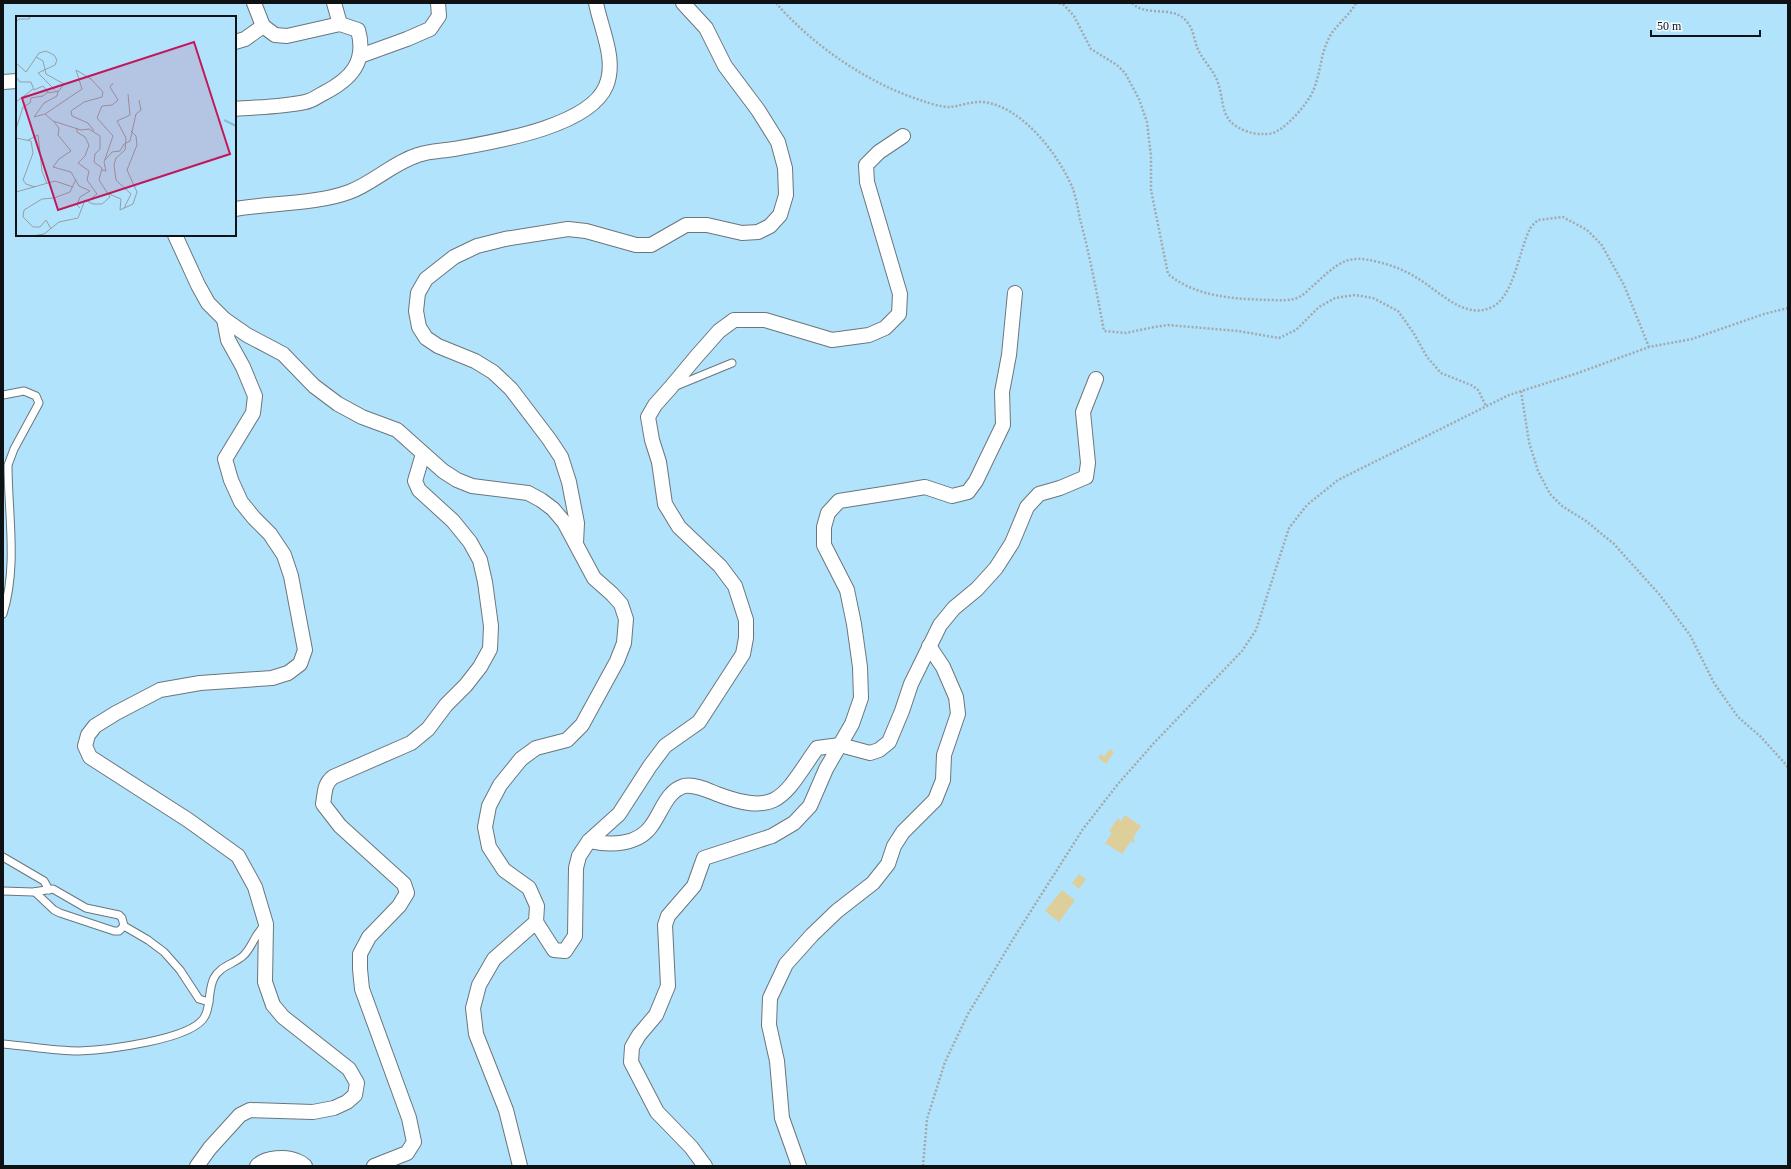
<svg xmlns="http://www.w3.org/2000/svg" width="1791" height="1169" font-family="Georgia,serif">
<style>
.green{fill:#b2e3fc;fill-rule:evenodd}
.building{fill:#dece9a}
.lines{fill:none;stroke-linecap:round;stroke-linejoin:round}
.lane-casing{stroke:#6a767c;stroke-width:9}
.street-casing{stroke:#6a767c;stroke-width:16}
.path{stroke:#a2a9ad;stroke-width:2.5;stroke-dasharray:2 2;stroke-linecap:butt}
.lane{stroke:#fff;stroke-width:7}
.street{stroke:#fff;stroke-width:14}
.inset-river{fill:none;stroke:#86beda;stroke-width:2}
.inset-road{fill:none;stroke:#979ea1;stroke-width:1}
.view{fill:#c2185b;fill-opacity:0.15;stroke:#c2185b;stroke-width:2}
.inset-edge{fill:none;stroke:#0e1215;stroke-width:2}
</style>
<rect width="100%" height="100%" fill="#f2fbff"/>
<path class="green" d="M3,3H1788V1166H3ZM17,17H235V235H17Z"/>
<g class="building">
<polygon points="1110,749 1114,752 1106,764 1098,758 1101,754 1104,757"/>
<polygon points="1125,815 1141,826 1133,838 1135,840 1133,843 1131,841 1122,854 1105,843 1112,833 1109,831 1118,818 1121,821"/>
<polygon points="1079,874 1086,879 1079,889 1072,883"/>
<polygon points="1062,890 1075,900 1059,922 1045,911"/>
</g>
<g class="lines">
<defs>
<g id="lane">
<polyline points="676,386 732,363"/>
<path d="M3,395L24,391L36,396L39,403L14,449L8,465C8,514 18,566 3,614"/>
<polyline points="3,857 44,881 49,890"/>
<polyline points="3,891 33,892 53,889 86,908 119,915 122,918 124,926 148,940 164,952 180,970 199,999 209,1002"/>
<polyline points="35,892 54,910 60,913 114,931 119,931 124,926"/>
<path d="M3,1044C28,1046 54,1051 79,1051C104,1050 194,1040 205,1016C211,1005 208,989 214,978C220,966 234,964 243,956C253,947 254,934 266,924"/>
</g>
<g id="street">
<polyline points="334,3 340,24"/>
<polyline points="235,42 245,39 263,26"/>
<polyline points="360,56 407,39 430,29 439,16 438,3"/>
<polyline points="3,82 17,81"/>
<path d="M235,109C258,107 283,107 305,102C312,101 318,96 324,93C351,79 367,62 358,30L340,24L287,36L275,35L263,26L254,3"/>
<path d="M235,209C270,203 317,204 349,192C374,183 392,163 418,155C429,151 442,151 454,149C493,142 589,127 606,86C617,60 601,29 596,3"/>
<polyline points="175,235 198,285 208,303 224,319 247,335 283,354 314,386 338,404 362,417 397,430 443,471 457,480 472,486 528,493 541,500 553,509 564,522 594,578 612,594 621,604 626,619 624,643 617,661 582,725 567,740 536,748 521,759 500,785 489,806 485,827 489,847 504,870 529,888 537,906 536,922 494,959 479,985 473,1008 476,1034 506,1110 520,1166"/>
<polyline points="576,543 577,523 569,482 561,457 549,439 511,389 493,372 475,361 438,346 426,338 419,327 416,311 418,293 426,279 454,257 477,246 505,239 568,229 586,231 636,245 651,245 686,225 707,225 742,233 758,232 770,226 780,215 786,195 785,168 778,142 758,110 725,66 706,28 683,3"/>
<path d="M589,841C611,846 639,845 652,825C662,811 667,791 684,786C695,784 707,790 717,794C779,818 784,795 817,748L840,745L870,753L879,750L889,742L902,711L911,684L940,625L954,608L977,589L996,568L1012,543L1027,507L1039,494L1060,488L1086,477L1088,463L1083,412L1096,379"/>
<polyline points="536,922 554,950 565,951 575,936 576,868 579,856 589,841 619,814 650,766 665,746 699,722 743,654 746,638 746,620 735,586 720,566 679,527 665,504 659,462 652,440 648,417 655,405 671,387 696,357 719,331 734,320 765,320 832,340 869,335 885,328 899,314 900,294 867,182 866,165 879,152 903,136"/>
<polyline points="197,1166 210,1148 240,1115 250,1110 313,1112 334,1108 347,1102 355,1095 357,1083 349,1069 283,1017 273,1005 265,982 266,924 255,887 238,856 188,820 90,757 85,746 88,735 95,726 116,713 160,690 200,683 272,678 288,673 300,664 305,650 291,576 284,555 270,534 254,518 241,502 231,480 225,459 253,413 255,396 243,367 228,340 224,319"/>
<path d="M257,1166C265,1157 287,1156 297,1161C300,1162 303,1164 305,1166"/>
<path d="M374,1166L407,1153L414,1142L409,1118L362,989L360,969V954L369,937L399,906L407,893L404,884L340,826L323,804C325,793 324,784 333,777L411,743L428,729L446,705L466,685L480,667L490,649L491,626L485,582L480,560L470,542L453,521L419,490L415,481L423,454"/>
<polyline points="705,1166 691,1147 657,1112 631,1062 632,1047 639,1035 656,1015 668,986 665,925 668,916 694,886 704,858 772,836 794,823 810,806 826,769 852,724 861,698 860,667 854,624 847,590 824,545 824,527 828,513 839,501 902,491 925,487 952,496 968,492 976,481 1003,425 1002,392 1009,355 1015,293"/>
<polyline points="799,1166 782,1118 777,1061 769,1025 770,998 786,964 812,935 837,911 873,883 888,864 894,846 903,832 935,800 943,780 944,755 958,714 956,697 943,667 929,646"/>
</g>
</defs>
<use href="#lane" class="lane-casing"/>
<use href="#street" class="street-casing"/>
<g class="path">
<path d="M776,3C813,46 869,84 923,101C931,104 942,107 950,107C960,106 972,101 983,102C1022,106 1059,155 1073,189C1076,198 1078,209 1080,219C1090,256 1097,294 1104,331L1126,333L1154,327L1168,325L1238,331L1279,338L1296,330L1319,307L1335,298L1355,295L1373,298L1398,311L1413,332L1427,357L1441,373L1473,386L1478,390L1486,406"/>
<path d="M1059,3L1064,5L1074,16L1091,49L1117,65L1125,73L1139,99L1147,122L1151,156V190L1168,274C1196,297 1234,299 1269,300C1280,300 1291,302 1301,296C1306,293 1310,288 1315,284C1337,264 1347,253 1378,262C1392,265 1406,271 1417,278C1438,290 1463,319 1490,308C1514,299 1519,249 1530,229C1531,226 1535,223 1538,220L1563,217L1587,230L1601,244L1624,285L1649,347"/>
<path d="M1132,3C1146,18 1174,4 1187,22C1193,28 1194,39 1197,47C1202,60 1214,70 1218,83C1223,96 1221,110 1230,121C1237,129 1253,135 1263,134C1267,134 1273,134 1277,131C1289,125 1308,103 1313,91C1321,73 1320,54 1330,36C1337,24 1349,16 1356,3"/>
<polyline points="1521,391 1529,442 1538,471 1550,494 1562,506 1586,521 1614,544 1659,594 1690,635 1714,683 1738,717 1761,737 1788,767"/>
<polyline points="923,1166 927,1119 945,1062 968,1014 1015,936 1083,829 1118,784 1154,743 1242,651 1256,630 1289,528 1307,505 1338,480 1509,395 1578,373 1649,347 1692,339 1764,314 1788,308"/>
</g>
<use href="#lane" class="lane"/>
<use href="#street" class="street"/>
</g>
<g transform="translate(16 16)">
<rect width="220" height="220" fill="#f2fbff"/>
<path d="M0,0H220V220H0Z" fill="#b2e3fc"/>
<path class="inset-river" d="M208,104L220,110"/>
<path class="inset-road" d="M0,6L3,3H13L14,0M20,41L27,45L30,58L48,68L42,76M0,47L10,56L23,37L30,35L38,39L41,44L39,49L22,57L39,74M0,61L4,66H15L18,74L27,70L33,77L42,75L41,80L28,87L18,101L29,98L37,105L65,114L73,113L84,120V133L79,138L78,146L86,152L83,164L94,181L86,188H77L69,184L62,202L43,206L28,218L16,220M0,86L17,73M29,98L66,73L60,54L75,63L87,76L86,81L68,86L55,95L56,100L72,107L78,115M38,106L43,112L42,119L55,135L43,143L37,151L55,156L63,170L74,175L64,181L61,189L64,192M61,112V116L69,121L73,129L69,140L62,147L73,155L71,164L81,178L73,184M0,113L7,91L14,87L15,82L27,80L32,76M0,122L15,125L17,137L7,164L10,168L19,171M12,124L22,119L26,155L31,168M89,144L96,136L104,135L108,128L114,125L120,98L125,94L123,84M86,154L90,155L88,146L97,120L81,102L86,90L96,89L102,84L94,71L97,67M0,176L39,165L57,171M93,178L105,183L104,194L117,188L121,176L111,154L121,129L120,120L115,115M108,192L115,178L100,164L98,149L100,142L109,134L110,122L101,105L114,99L112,78M35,213L30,204L24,211H17L7,201L8,194L26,183L38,182L54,176L60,163"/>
<path class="view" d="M178,26L214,138L42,194L6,82Z"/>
<rect width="220" height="220" class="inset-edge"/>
</g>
<rect width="1791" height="1169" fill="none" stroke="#0e1215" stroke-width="8"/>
<path d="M1651 30v6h109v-6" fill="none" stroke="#0e1215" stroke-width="2"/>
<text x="1657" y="30" font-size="12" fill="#0e1215" stroke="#f2fbff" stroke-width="3" paint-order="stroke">50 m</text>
</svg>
